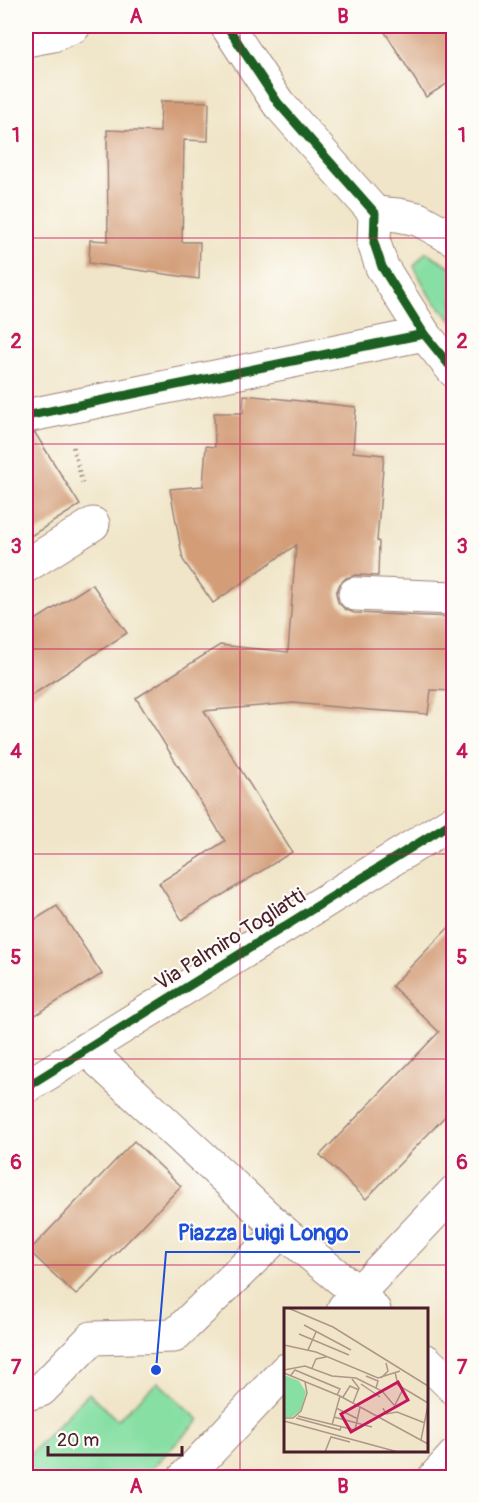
<svg xmlns="http://www.w3.org/2000/svg" width="479" height="1503" font-family="Pangolin,sans-serif">
<style>
.green{fill:#87dfa4;stroke:#687f68;stroke-width:1.5}
.building{fill:#d39d78}
.lines{fill:none;stroke-linecap:round;stroke-linejoin:round}
.minor-casing{stroke:#9d827a;stroke-width:35}
.path{stroke:#9d827a;stroke-width:4;stroke-dasharray:1.5 4.5;stroke-linecap:butt}
.minor{stroke:#fff;stroke-width:33}
.cycleway-casing{stroke:#fdfcf7;stroke-width:13}
.cycleway{stroke:#1b5e20;stroke-width:9}
.grid{fill:none;stroke:#c2185b;stroke-width:1.5;stroke-opacity:0.55}
.labels{text-anchor:middle;stroke-width:4.5;stroke-linejoin:round;paint-order:stroke}
.street-label{font-size:21px;fill:#4a1f2b;stroke:#fdfcf7}
.inset-road{fill:none;stroke:#ae9689;stroke-width:1.5}
.view{fill:#c2185b;fill-opacity:0.15;stroke:#c2185b;stroke-width:3}
.inset-edge{fill:none;stroke:#4a1f2b;stroke-width:3}
.leader{fill:none;stroke:#1d4ed8;stroke-width:2}
.callout-dot{fill:#1d4ed8;stroke:#fdfcf7;stroke-width:2}
.callout-label{font-size:22px;text-anchor:middle;font-weight:bold;fill:#1d4ed8;stroke:#fdfcf7;stroke-width:4.5;stroke-linejoin:round;paint-order:stroke}
.neatline{fill:none;stroke:#c2185b;stroke-width:2}
.grid-label{font-size:20px;text-anchor:middle;font-weight:bold;fill:#c2185b}
</style>
<rect width="100%" height="100%" fill="#fdfcf7"/>
<filter id="ink" filterUnits="userSpaceOnUse"><feTurbulence type="fractalNoise" baseFrequency=".0167" numOctaves="2"/><feDisplacementMap in="SourceGraphic" scale="12" xChannelSelector="R" yChannelSelector="G"/><feConvolveMatrix kernelMatrix="1 2 1 2 8 2 1 2 1" color-interpolation-filters="sRGB"/></filter>
<filter id="wash" filterUnits="userSpaceOnUse"><feTurbulence type="fractalNoise" baseFrequency=".008" numOctaves="4" result="noise"/><feDisplacementMap in="SourceGraphic" scale="24" xChannelSelector="R" yChannelSelector="G"/><feGaussianBlur stdDeviation="1.35" result="paint"/><feColorMatrix in="noise" values="0 0 0 0 0 0 0 0 0 0 0 0 0 0 0 0 0 1.4 0 .05"/><feComposite in="paint" operator="in"/></filter>
<g filter="url(#wash)">
<rect width="100%" height="100%" fill="#f0e5c8"/>
<g class="green">
<polygon points="426,252 453,268 453,322 429,295 414,266"/>
<polygon points="158,1382 199,1420 143,1477 26,1477 26,1458 89,1393 117,1420"/>
</g>
<g id="blocks">
<g class="building">
<polygon points="381,26 453,26 453,80 426,97"/>
<polygon points="161,101 209,102 208,141 184,140 182,242 200,242 199,279 89,263 90,240 108,241 107,130 160,132"/>
<polygon points="244,395 356,407 353,452 384,455 377,541 379,542 378,576 356,575 346,578 340,584 336,593 338,602 345,609 354,613 453,617 453,691 431,690 428,714 370,710 293,703 204,711 292,852 182,920 159,883 225,841 136,698 220,645 288,652 296,545 213,603 183,560 170,489 203,486 206,446 215,447 214,413 243,413"/>
<polygon points="35,433 80,505 26,539 26,434"/>
<polygon points="92,584 127,633 26,699 26,626"/>
<polygon points="57,906 102,974 26,1021 26,925"/>
<polygon points="453,923 453,1108 366,1199 320,1155 439,1032 392,986"/>
<polygon points="134,1141 181,1186 76,1295 29,1251"/>
</g>
</g>
</g>
<g filter="url(#ink)">
<use href="#blocks" fill-opacity="0" stroke="#9d827a" stroke-width="1.5"/>
<g class="lines">
<defs>
<g id="minor">
<polyline points="227,26 278,103 375,213 374,243 382,267 424,334 454,371"/>
<polyline points="26,40 53,35 74,26"/>
<polyline points="375,213 398,215 418,219 454,239"/>
<polyline points="26,416 424,334"/>
<polyline points="26,566 93,524"/>
<polyline points="355,594 454,598"/>
<polyline points="86,1049 282,1231 358,1293 374,1310"/>
<polyline points="26,1087 454,821"/>
<polyline points="344,1308 454,1192"/>
<polyline points="426,1361 454,1388"/>
<polyline points="26,1394 41,1390 92,1338 174,1336 282,1231"/>
<polyline points="184,1478 286,1370"/>
<polyline points="434,1478 454,1456"/>
</g>
</defs>
<use href="#minor" class="minor-casing"/>
<polyline class="path" points="73,447 83,486"/>
<use href="#minor" class="minor"/>
<defs>
<g id="cycleway">
<polyline points="227,26 278,103 375,213 374,243 382,267 424,334 454,371"/>
<polyline points="26,416 424,334"/>
<polyline points="26,1087 454,821"/>
</g>
</defs>
<use href="#cycleway" class="cycleway-casing"/>
<use href="#cycleway" class="cycleway"/>
</g>
</g>
<path class="grid" d="M240,26V1478M26,238H454M26,444H454M26,649H454M26,854H454M26,1059H454M26,1265H454"/>
<g class="labels">
<g class="street-label">
<text transform="translate(230 939) rotate(-32)" y="7">Via Palmiro Togliatti</text>
</g>
</g>
<g transform="translate(284 1308)">
<rect width="144" height="144" fill="#f0e5c8"/>
<path d="M0,67L15,73L22,84L17,102L8,109H0Z" fill="#87dfa4"/>
<path class="inset-road" d="M4,0L49,19L144,78M20,17L67,42M15,26L65,47M0,37L32,44L94,70L116,63M24,42L32,24M28,60L32,51L42,49M0,62L21,58L48,68L72,70L98,83L110,97M111,64L114,77L144,95M0,65L56,88L144,136M7,67L11,62L56,81L53,87M82,68L94,73L92,80M97,70L104,63L102,55M68,71L75,80L69,95M77,76L96,89M59,89L66,78L75,82M110,99L119,81M52,100L74,111M99,100L102,106L113,104L141,115M14,108L71,122L76,99M50,109L88,119M0,110H9L17,103L23,85L21,74M12,110L56,122L57,119M0,113L114,144M48,117L56,88M137,132L144,97M41,144L47,129L66,134"/>
<path class="view" d="M114,74L124,92L67,124L57,106Z"/>
<rect width="144" height="144" class="inset-edge"/>
</g>
<path class="leader" d="M156 1370L166 1252H360"/>
<circle class="callout-dot" cx="156" cy="1370" r="6"/>
<g class="callout-label">
<text x="263" y="1240">Piazza Luigi Longo</text>
</g>
<rect width="479" height="1503" fill="none" stroke="#fdfcf7" stroke-width="66"/>
<path d="M48 1446v9h134v-9" fill="none" stroke="#4a1f2b" stroke-width="3"/>
<text x="57" y="1446" font-size="18" fill="#4a1f2b" stroke="#fdfcf7" stroke-width="4.5" paint-order="stroke">20 m</text>
<rect x="33" y="33" width="413" height="1437" class="neatline"/>
<g class="grid-label">
<text x="136" y="23">A</text>
<text x="343" y="23">B</text>
<text x="16" y="142">1</text>
<text x="462" y="142">1</text>
<text x="16" y="348">2</text>
<text x="462" y="348">2</text>
<text x="16" y="553">3</text>
<text x="462" y="553">3</text>
<text x="16" y="758">4</text>
<text x="462" y="758">4</text>
<text x="16" y="964">5</text>
<text x="462" y="964">5</text>
<text x="16" y="1169">6</text>
<text x="462" y="1169">6</text>
<text x="16" y="1374">7</text>
<text x="462" y="1374">7</text>
<text x="136" y="1493">A</text>
<text x="343" y="1493">B</text>
</g>
</svg>
